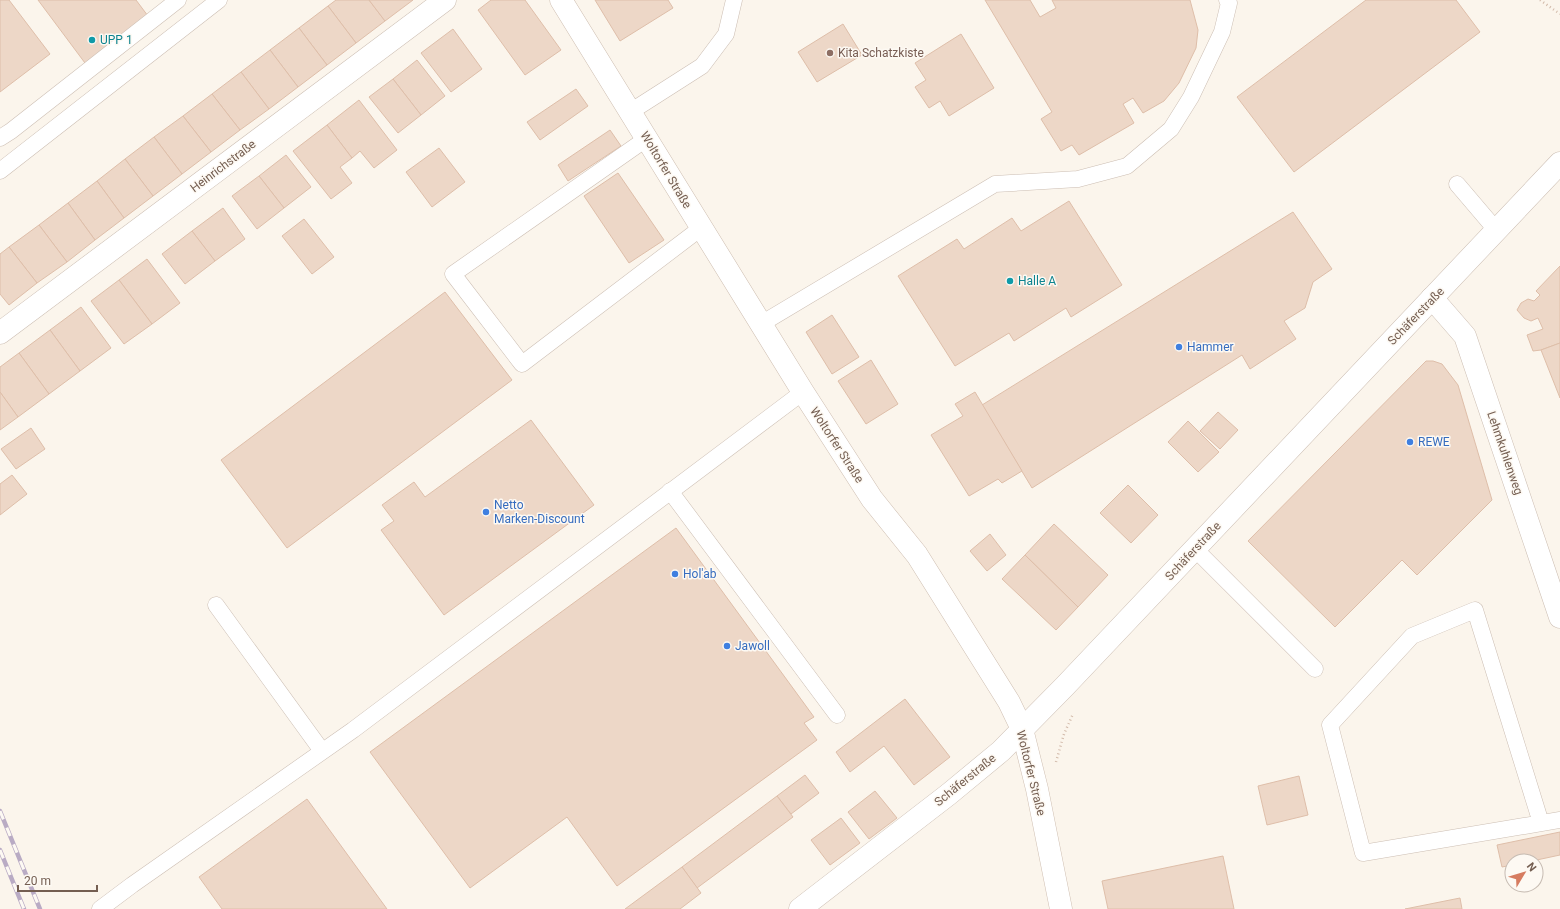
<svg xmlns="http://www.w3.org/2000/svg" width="1560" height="909" font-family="Roboto,sans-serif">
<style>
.building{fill:#edd7c7;stroke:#debea9}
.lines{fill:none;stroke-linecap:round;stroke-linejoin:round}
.lane-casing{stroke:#ccbeb3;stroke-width:17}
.street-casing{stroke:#ccbeb3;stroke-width:23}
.secondary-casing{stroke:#cebeb1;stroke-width:23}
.path{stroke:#d2baaa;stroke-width:2.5;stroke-dasharray:1 3;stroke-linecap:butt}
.lane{stroke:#fff;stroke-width:16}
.street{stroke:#fff;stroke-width:22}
.secondary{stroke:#fff;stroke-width:22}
.rail-casing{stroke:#b9abc4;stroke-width:4.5}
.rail{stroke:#fdf9f3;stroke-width:3;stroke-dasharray:9;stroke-linecap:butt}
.culture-dot{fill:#0f9aa8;stroke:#fdf9f3;stroke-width:1.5}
.education-dot{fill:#8d6e63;stroke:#fdf9f3;stroke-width:1.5}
.shop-dot{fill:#3f7fe0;stroke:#fdf9f3;stroke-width:1.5}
.labels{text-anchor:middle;stroke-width:3;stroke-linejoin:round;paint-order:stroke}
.culture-label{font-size:12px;fill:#0d838f;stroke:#fdf9f3;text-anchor:start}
.education-label{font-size:12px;fill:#785e54;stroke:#fdf9f3;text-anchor:start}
.street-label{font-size:12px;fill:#745e51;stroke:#fdf9f3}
.shop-label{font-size:12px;fill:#366cbe;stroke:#fdf9f3;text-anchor:start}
</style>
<rect width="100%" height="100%" fill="#fbf5ec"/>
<g class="building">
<polygon points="0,0 9,0 50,54 0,92"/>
<polygon points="38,0 136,0 148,16 85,63"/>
<polygon points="336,0 369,0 385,21 356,43 328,6"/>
<polygon points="369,0 413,0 385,21"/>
<polygon points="491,0 525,0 561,50 525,75 478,10"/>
<polygon points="595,0 668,0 673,8 620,41"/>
<polygon points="985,0 1030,0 1040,17 1056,8 1052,0 1190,0 1198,30 1196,48 1179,83 1164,101 1143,113 1133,98 1123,104 1134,123 1079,155 1072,145 1061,151 1041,119 1052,112"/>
<polygon points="1366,0 1456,0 1480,32 1294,172 1237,97"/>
<polygon points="328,6 356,43 327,65 299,28"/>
<polygon points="843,24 862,55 817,82 798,52"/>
<polygon points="299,28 327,65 298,87 270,50"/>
<polygon points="453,29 482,69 451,92 421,53"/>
<polygon points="961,34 994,88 949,116 940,101 929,108 915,87 926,80 915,63"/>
<polygon points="270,50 298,87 269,109 241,72"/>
<polygon points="417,60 445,96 421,115 393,79"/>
<polygon points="241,72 269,109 240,130 212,94"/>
<polygon points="393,79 421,115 398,133 369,97"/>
<polygon points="576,89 588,106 540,140 527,122"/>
<polygon points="212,94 240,130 211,152 183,116"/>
<polygon points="359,100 397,150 374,168 360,151 352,158 327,125"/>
<polygon points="183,116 211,152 182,174 154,137"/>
<polygon points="327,125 352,158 340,167 352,183 331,199 293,151"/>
<polygon points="610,130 621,146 568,181 558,165"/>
<polygon points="154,137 182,174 153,196 125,159"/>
<polygon points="439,148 465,182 432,207 406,172"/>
<polygon points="286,155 311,187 284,208 259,176"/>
<polygon points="125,159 153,196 124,218 97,181"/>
<polygon points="618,173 664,240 629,263 584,196"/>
<polygon points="259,176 284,208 257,229 232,196"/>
<polygon points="97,181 124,218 95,240 68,203"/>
<polygon points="1069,201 1122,285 1071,317 1066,308 1014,341 1009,333 955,366 898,276 957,239 964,249 1012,218 1021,231"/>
<polygon points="68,203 95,240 67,262 39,225"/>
<polygon points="223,208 245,239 215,261 192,231"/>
<polygon points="1293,212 1332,269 1313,282 1305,308 1284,321 1296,339 1250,369 1242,355 1032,488 982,405"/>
<polygon points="304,219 334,257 312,274 282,236"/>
<polygon points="39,225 67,262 37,283 9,247"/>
<polygon points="192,231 215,261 185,284 162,254"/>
<polygon points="9,247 37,283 9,305 0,294 0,254"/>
<polygon points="147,259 180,303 152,324 119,280"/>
<polygon points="1560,266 1560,343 1541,350 1533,351 1527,335 1543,329 1538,318 1531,321 1524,318 1517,310 1521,303 1528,299 1534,301 1540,295 1536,291"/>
<polygon points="119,280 152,324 124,344 91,301"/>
<polygon points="445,292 512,380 287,548 221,460"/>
<polygon points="81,307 111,348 80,371 50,330"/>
<polygon points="832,315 859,357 832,374 806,332"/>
<polygon points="50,330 80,371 49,394 19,353"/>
<polygon points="1560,343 1560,398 1541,350"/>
<polygon points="19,353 49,394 18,417 0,392 0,367"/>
<polygon points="871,360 898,404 866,424 838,381"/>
<polygon points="1426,361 1433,361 1442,364 1458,385 1492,500 1417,575 1402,560 1335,627 1248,541"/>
<polygon points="0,392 18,417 0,430"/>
<polygon points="975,392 1022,471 1002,483 998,479 969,496 931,435 963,416 955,404"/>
<polygon points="1218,412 1238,430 1220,449 1200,431"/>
<polygon points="531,420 594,505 444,615 381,530 394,521 382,505 414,482 425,497"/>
<polygon points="1188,421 1219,452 1198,472 1168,442"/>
<polygon points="31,428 45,449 16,469 1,449"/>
<polygon points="12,475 27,494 0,515 0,484"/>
<polygon points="1128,485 1158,515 1131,543 1100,513"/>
<polygon points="1054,524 1108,575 1078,607 1025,555"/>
<polygon points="676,528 814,717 804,723 817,740 617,886 567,817 470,888 370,752"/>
<polygon points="990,534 1006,555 987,571 970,551"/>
<polygon points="1025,555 1078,607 1056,630 1002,579"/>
<polygon points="905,699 950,757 914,785 884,746 850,772 836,752"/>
<polygon points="805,775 819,793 791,814 777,796"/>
<polygon points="1299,776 1308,815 1267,825 1258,786"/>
<polygon points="875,791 897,818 869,839 848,812"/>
<polygon points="777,796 793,817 697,888 682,867"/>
<polygon points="307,799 387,909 222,909 199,877"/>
<polygon points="841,818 860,843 830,865 811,840"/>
<polygon points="1560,832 1560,855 1532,861 1512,861 1512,865 1502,867 1497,845"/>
<polygon points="1223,856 1234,909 1108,909 1102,881"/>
<polygon points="682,867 701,893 680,909 625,909"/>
<polygon points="1460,898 1462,909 1405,909"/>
</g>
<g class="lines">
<defs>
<g id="lane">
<polyline points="630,112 702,66 726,34 734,0"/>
<polyline points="0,138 11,131 178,0"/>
<polyline points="646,139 453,274 522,364 701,228"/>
<polyline points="0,171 219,0"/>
<polyline points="1457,184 1497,231"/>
<polyline points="761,324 995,184 1078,179 1127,166 1171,129 1191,97 1222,32 1229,3 1227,0"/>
<polyline points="670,491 837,715"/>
<polyline points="1195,549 1315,669"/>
<polyline points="216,605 322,751"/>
<polyline points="1541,823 1475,610 1412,636 1330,725 1363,853 1560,820"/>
<polyline points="100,909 132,885 353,730 803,392"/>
</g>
<g id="street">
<polyline points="1432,298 1465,336 1560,617"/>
<polyline points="0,333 445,0"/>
<polyline points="800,909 949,794 1001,751 1065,686 1560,163"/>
</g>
<polyline id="secondary" points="561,0 803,392 872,499 917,555 1009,702 1022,729 1037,789 1061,909"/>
</defs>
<use href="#lane" class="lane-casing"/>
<use href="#street" class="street-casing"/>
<use href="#secondary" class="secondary-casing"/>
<g class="path">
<polyline points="1540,0 1560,14"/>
<polyline points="1056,762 1064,734 1073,714"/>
</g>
<use href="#lane" class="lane"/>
<use href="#street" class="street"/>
<use href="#secondary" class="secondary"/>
<defs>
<g id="rail">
<polyline points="0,811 40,909"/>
<polyline points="0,850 24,909"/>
</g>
</defs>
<use href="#rail" class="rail-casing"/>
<use href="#rail" class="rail"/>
</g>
<g class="culture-dot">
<circle cx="92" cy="40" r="4"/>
<circle cx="1010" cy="281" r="4"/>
</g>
<circle class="education-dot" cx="830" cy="53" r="4"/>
<g class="shop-dot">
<circle cx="1179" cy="347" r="4"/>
<circle cx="1410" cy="442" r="4"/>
<circle cx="486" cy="512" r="4"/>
<circle cx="675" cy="574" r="4"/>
<circle cx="727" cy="646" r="4"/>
</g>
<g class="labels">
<g class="culture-label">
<text x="100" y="44">UPP 1</text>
<text x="1018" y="285">Halle A</text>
</g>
<g class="education-label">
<text x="838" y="57">Kita Schatzkiste</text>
</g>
<g class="street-label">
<text transform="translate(223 166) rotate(-37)" y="4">Heinrichstraße</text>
<text transform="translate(666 170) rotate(59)" y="4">Woltorfer Straße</text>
<text transform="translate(1416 316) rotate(-46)" y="4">Schäferstraße</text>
<text transform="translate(837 445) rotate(57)" y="4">Woltorfer Straße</text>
<text transform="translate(1505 453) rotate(71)" y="4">Lehmkuhlenweg</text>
<text transform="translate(1193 551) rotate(-47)" y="4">Schäferstraße</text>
<text transform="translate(1031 773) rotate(76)" y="4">Woltorfer Straße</text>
<text transform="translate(965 780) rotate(-39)" y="4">Schäferstraße</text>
</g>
<g class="shop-label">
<text x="1187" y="351">Hammer</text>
<text x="1418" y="446">REWE</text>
<text x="494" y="509">Netto<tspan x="494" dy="14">Marken-Discount</tspan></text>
<text x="683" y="578">Hol'ab</text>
<text x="735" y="650">Jawoll</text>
</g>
</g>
<g transform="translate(1524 873) rotate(52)"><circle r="19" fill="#fdf9f3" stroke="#c6bbb2"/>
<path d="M0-3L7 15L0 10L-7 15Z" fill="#d67c60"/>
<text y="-6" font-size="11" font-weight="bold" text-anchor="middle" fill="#745e51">N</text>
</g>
<path d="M18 885v6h79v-6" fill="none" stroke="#745e51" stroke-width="2"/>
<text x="24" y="885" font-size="12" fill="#745e51" stroke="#fdf9f3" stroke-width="3" paint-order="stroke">20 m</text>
</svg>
